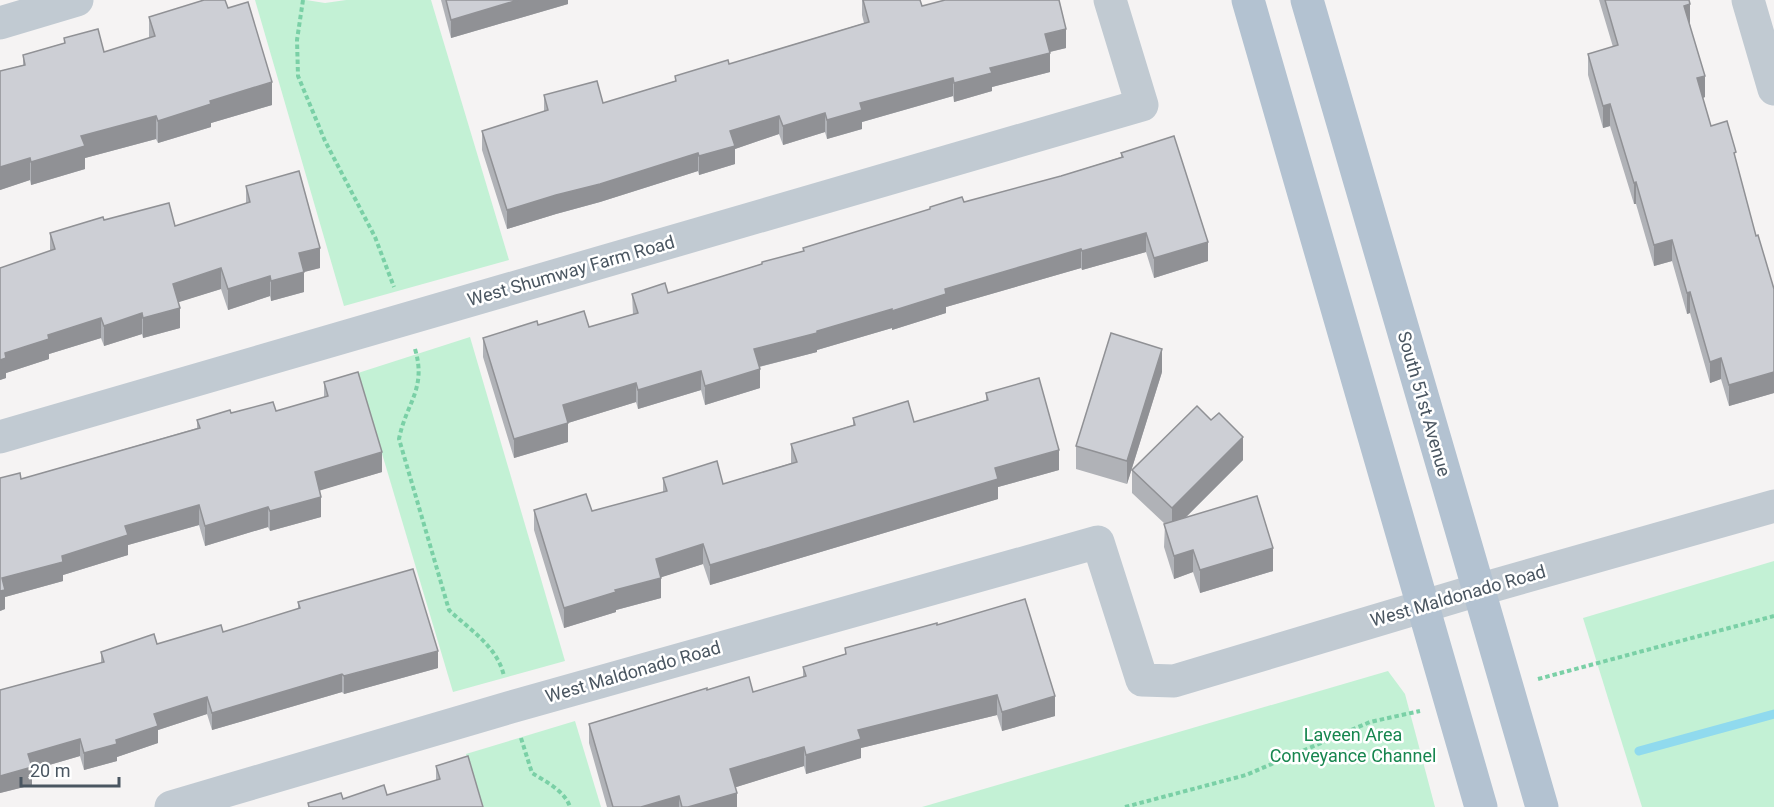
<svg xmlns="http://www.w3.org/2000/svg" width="1774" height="807" font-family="Roboto,sans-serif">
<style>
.green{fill:#c3f1d5}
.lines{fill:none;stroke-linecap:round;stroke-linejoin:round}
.stream{stroke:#90daee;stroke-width:9}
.path{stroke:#7ad0a6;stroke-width:4;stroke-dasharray:4.5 3;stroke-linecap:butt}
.minor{stroke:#c1cad2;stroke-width:33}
.major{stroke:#b3c2d1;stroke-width:33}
.wall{fill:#b0b2b7}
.shaded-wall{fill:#909195}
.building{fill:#cdcfd5;stroke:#909195;stroke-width:1.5}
.labels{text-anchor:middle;stroke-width:5;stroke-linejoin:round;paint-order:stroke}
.street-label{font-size:18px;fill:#4a5661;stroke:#fff}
.park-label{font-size:18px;fill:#17864f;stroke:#fff}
</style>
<rect width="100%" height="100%" fill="#f5f3f3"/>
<g class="green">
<polygon points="255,0 306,0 325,3 346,0 431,0 509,260 344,306"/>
<polygon points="470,337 565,661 453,692 358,373"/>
<polygon points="1774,561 1774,807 1642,807 1583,618"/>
<polygon points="1388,671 1405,694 1435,807 922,807"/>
<polygon points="575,721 601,807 482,807 466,754"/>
</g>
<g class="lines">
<polyline class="stream" points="1639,751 1774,714"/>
<g class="path">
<polyline points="303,0 297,40 298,76 325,141 375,237 394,287"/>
<path d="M415,349C427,389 406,403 399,439L449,610C470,630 497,646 504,676"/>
<polyline points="1538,679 1774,616"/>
<path d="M521,738L532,773C545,781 565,791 570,807"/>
<polyline points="1125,807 1246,775 1370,722 1420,711"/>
</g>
<g class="minor">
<polyline points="1748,0 1774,89"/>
<polyline points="0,23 77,0"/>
<polyline points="0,437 1142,105 1110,0"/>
<polyline points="171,807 511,707 1098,542 1142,680 1174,681 1478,590 1774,506"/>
</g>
<g class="major">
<polyline points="1248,0 1481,807"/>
<polyline points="1307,0 1542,807"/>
</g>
</g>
<g class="wall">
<polygon points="441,0 568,0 568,4 451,38"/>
<polygon points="862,0 920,0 922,6 1066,48 1050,52 1050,72 992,87 992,91 954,102 953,96 862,122 862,129 827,139 825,132 783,145 779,134 735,149 735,164 699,175 698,171 600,202 556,214 507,229 482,150 482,131 544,112 544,95 603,103 675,81 675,76 729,64 864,23 862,15"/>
<polygon points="1599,0 1689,0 1690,24 1705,97 1703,98 1711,126 1736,162 1756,236 1774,289 1774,393 1729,406 1721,379 1710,383 1690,313 1687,314 1672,261 1654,266 1636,204 1634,204 1610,126 1603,128 1588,75 1588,54 1613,47"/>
<polygon points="228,8 272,105 211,123 211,127 158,143 156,139 85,158 85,169 31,185 30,180 0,190 0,71 23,65 23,55 64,43 64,38 104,52 149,38 149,17"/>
<polygon points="1121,153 1208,261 1154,278 1146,252 1082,270 1081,268 946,307 946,313 892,330 892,328 817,350 817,352 759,367 760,388 705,405 701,390 638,409 636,402 568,423 568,442 514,458 483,357 483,338 538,325 589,327 633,315 632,294 668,293 803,251 803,248 930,210 930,207 964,202 1061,176 1121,157"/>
<polygon points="246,186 320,268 304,272 304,292 271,301 270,296 228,310 221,289 178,302 180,328 143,338 142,334 104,346 101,338 49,354 49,359 6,373 6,378 0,380 0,268 50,251 50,233 104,220 175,226 246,204"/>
<polygon points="1162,372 1127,484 1076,469 1076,446"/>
<polygon points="324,382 382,472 320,490 321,517 270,531 268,527 205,546 199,525 128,545 128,555 63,575 63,581 5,597 5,609 0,611 21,479 197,428 197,420 231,413 276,411 324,397"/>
<polygon points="986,393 1059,470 998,487 998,499 710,585 703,564 661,577 661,598 616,610 616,612 564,628 534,530 534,510 592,511 663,492 663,478 723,484 791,463 791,444 853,425 853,418 914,422 986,400"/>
<polygon points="1243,460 1185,518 1273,571 1200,593 1193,572 1174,579 1164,547 1165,524 1132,493 1132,470"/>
<polygon points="298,602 438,668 344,694 342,692 212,730 207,714 158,730 158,743 117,757 117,761 84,770 80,756 32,770 32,785 0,793 0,690 101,663 101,652 157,644 223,632 298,609"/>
<polygon points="937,625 1055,716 1002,731 997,715 861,748 861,758 806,774 804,766 736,787 737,807 607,807 589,743 589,724 707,690 753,692 803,677 803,667 845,654 845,648"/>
<polygon points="436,766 483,807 308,807 308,803 387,795 436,781"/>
</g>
<g class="shaded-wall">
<polygon points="518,0 568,0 568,4 451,38 451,20"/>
<polygon points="1690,4 1690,25 1684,6"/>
<polygon points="1066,29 1066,48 1045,53 1045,34"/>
<polygon points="1050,53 1050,72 992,87 992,91 954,102 954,83 990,68"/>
<polygon points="1705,76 1705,97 1697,100 1697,78"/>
<polygon points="953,78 953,96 862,122 862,129 827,139 827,120 860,103"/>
<polygon points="272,82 272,105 211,123 211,127 158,143 158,121 210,101"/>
<polygon points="1610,104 1610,126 1603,128 1603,106"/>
<polygon points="825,113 825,132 783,145 783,126"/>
<polygon points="156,116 156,139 85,158 85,169 31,185 31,162 81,136"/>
<polygon points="779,116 779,134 735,149 735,164 699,175 699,156 730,131"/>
<polygon points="698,153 698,171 600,202 556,214 507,229 507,210 556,195"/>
<polygon points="30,158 30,180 0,190 0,167"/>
<polygon points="1636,182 1636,204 1634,204 1634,183"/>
<polygon points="1146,233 1146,252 1082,270 1082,251"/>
<polygon points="1672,240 1672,261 1654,266 1654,245"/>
<polygon points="1208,242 1208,261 1154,278 1154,258"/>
<polygon points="320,248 320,268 304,272 304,292 271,301 271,281 299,253"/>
<polygon points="1081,249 1081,268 946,307 946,313 892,330 892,311 945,289"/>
<polygon points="221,268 221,289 173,304 173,284"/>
<polygon points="270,276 270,296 228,310 228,289"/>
<polygon points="1690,292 1690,313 1687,314 1687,293"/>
<polygon points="180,308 180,328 143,338 143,318"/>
<polygon points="892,309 892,328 817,350 817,352 754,368 754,349"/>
<polygon points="142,313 142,334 104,346 104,326"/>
<polygon points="101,318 101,338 49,354 49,359 6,373 6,378 0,380 0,360 5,353 48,335"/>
<polygon points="1162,349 1162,372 1127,484 1127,461"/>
<polygon points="1721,358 1721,379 1710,383 1710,362"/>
<polygon points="760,369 760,388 705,405 705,386"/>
<polygon points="701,371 701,390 638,409 638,390"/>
<polygon points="1774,372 1774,393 1729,406 1729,385"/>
<polygon points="636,383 636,402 568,423 568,442 514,458 514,439 563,405"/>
<polygon points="1243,437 1243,460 1172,531 1172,508"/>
<polygon points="1059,450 1059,470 998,487 998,499 710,585 710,565 995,468"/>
<polygon points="382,452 382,472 315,492 315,472"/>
<polygon points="321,497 321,517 270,531 270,511"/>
<polygon points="199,505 199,525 128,545 128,555 63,575 63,581 5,597 5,609 0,611 0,591 2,578 62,556 125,526"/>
<polygon points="268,507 268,527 205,546 205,526"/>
<polygon points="703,544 703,564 656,579 656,559"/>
<polygon points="1273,548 1273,571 1200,593 1200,570"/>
<polygon points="1193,550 1193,572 1174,579 1174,556"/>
<polygon points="661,578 661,598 616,610 616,612 564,628 564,608 615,590"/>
<polygon points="438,651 438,668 344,694 344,676"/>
<polygon points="342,674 342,692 212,730 212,713"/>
<polygon points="997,695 997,715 861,748 861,758 806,774 806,755 858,730"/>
<polygon points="1055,696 1055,716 1002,731 1002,712"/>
<polygon points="207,697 207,714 158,730 158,743 117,757 117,761 84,770 84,753 116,740 154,714"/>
<polygon points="80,739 80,756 32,770 32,785 0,793 0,776 28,754"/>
<polygon points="804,747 804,766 730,789 730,769"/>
<polygon points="737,793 737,807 688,807"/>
<polygon points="679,796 679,807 641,807"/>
</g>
<g class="building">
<polygon points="204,0 225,0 228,8 248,2 272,82 210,101 211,104 158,121 156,116 81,136 85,146 31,162 30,158 0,167 0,71 25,65 23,55 65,43 64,38 98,29 104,52 155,36 149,17"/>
<polygon points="446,0 518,0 451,20"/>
<polygon points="863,0 920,0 922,6 945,0 1059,0 1066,29 1045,34 1050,53 990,68 992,73 954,83 953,78 860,103 862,110 827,120 825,113 783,126 779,116 730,131 735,146 699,156 698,153 600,184 556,195 507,210 482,131 548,110 544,95 597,81 603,103 676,81 675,76 728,60 729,64 869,22"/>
<polygon points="1605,0 1689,0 1690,4 1684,6 1705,76 1697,78 1711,126 1727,121 1736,152 1734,153 1756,236 1758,235 1774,289 1774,372 1729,385 1721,358 1710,362 1690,292 1687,293 1672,240 1654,245 1636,182 1634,183 1610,104 1603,106 1588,54 1618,45"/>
<polygon points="1174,136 1208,242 1154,258 1146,233 1082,251 1081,249 945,289 946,294 892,311 892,309 817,331 817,333 754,349 760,369 705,386 701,371 638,390 636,383 563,405 568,423 514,439 483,338 537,321 538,325 584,311 589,327 638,313 632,294 665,283 668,293 762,264 762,262 804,251 803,248 930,209 930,207 962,197 964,202 1061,176 1123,157 1121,153"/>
<polygon points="299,171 320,248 299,253 304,272 271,281 270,276 228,289 221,268 173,284 180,308 143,318 142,313 104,326 101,318 48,335 49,339 5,353 6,358 0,360 0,268 55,249 50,233 103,217 104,220 169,203 175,226 250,202 246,186"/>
<polygon points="1111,333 1162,349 1127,461 1076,446"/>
<polygon points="358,372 382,452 315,472 321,497 270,511 268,507 205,526 199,505 125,526 128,535 62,556 63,562 2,578 5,590 0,591 0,478 20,473 21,479 200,428 197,420 230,410 231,413 273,402 276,411 328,396 324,382"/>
<polygon points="1039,378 1059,450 995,468 998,479 710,565 703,544 656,559 661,578 615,590 616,592 564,608 534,510 586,494 592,511 667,491 663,478 717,461 723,484 797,462 791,444 855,425 853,418 908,401 914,422 988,400 986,393"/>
<polygon points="1197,406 1211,420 1219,413 1243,437 1172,508 1132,470"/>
<polygon points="1257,496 1273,548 1200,570 1193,550 1174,556 1164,524"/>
<polygon points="413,569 438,651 344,676 342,674 212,713 207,697 154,714 158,726 116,740 117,744 84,753 80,739 28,754 32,767 0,776 0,690 104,662 101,652 154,634 157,644 221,625 223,632 300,608 298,602"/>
<polygon points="1025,599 1055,696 1002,712 997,695 858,730 861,739 806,755 804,747 730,769 737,793 688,807 682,807 679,796 641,807 613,807 589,724 707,688 707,690 749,677 753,692 806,676 803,667 846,654 845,648 937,623 937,625"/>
<polygon points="468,756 483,807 309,807 308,803 341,793 343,799 384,785 387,795 440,779 436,766"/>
</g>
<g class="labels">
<g class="street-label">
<text transform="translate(571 271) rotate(-16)" y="6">West Shumway Farm Road</text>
<text transform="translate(1424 404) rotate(74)" y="6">South 51st Avenue</text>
<text transform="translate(1458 596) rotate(-16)" y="6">West Maldonado Road</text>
<text transform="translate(633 672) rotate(-16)" y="6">West Maldonado Road</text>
</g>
<g class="park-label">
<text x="1353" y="741">Laveen Area<tspan x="1353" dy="21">Conveyance Channel</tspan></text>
</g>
</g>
<path d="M21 777v9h98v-9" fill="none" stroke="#4a5661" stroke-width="3"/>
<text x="30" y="777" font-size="18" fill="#4a5661" stroke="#ffffff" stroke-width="4.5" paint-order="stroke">20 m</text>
</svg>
